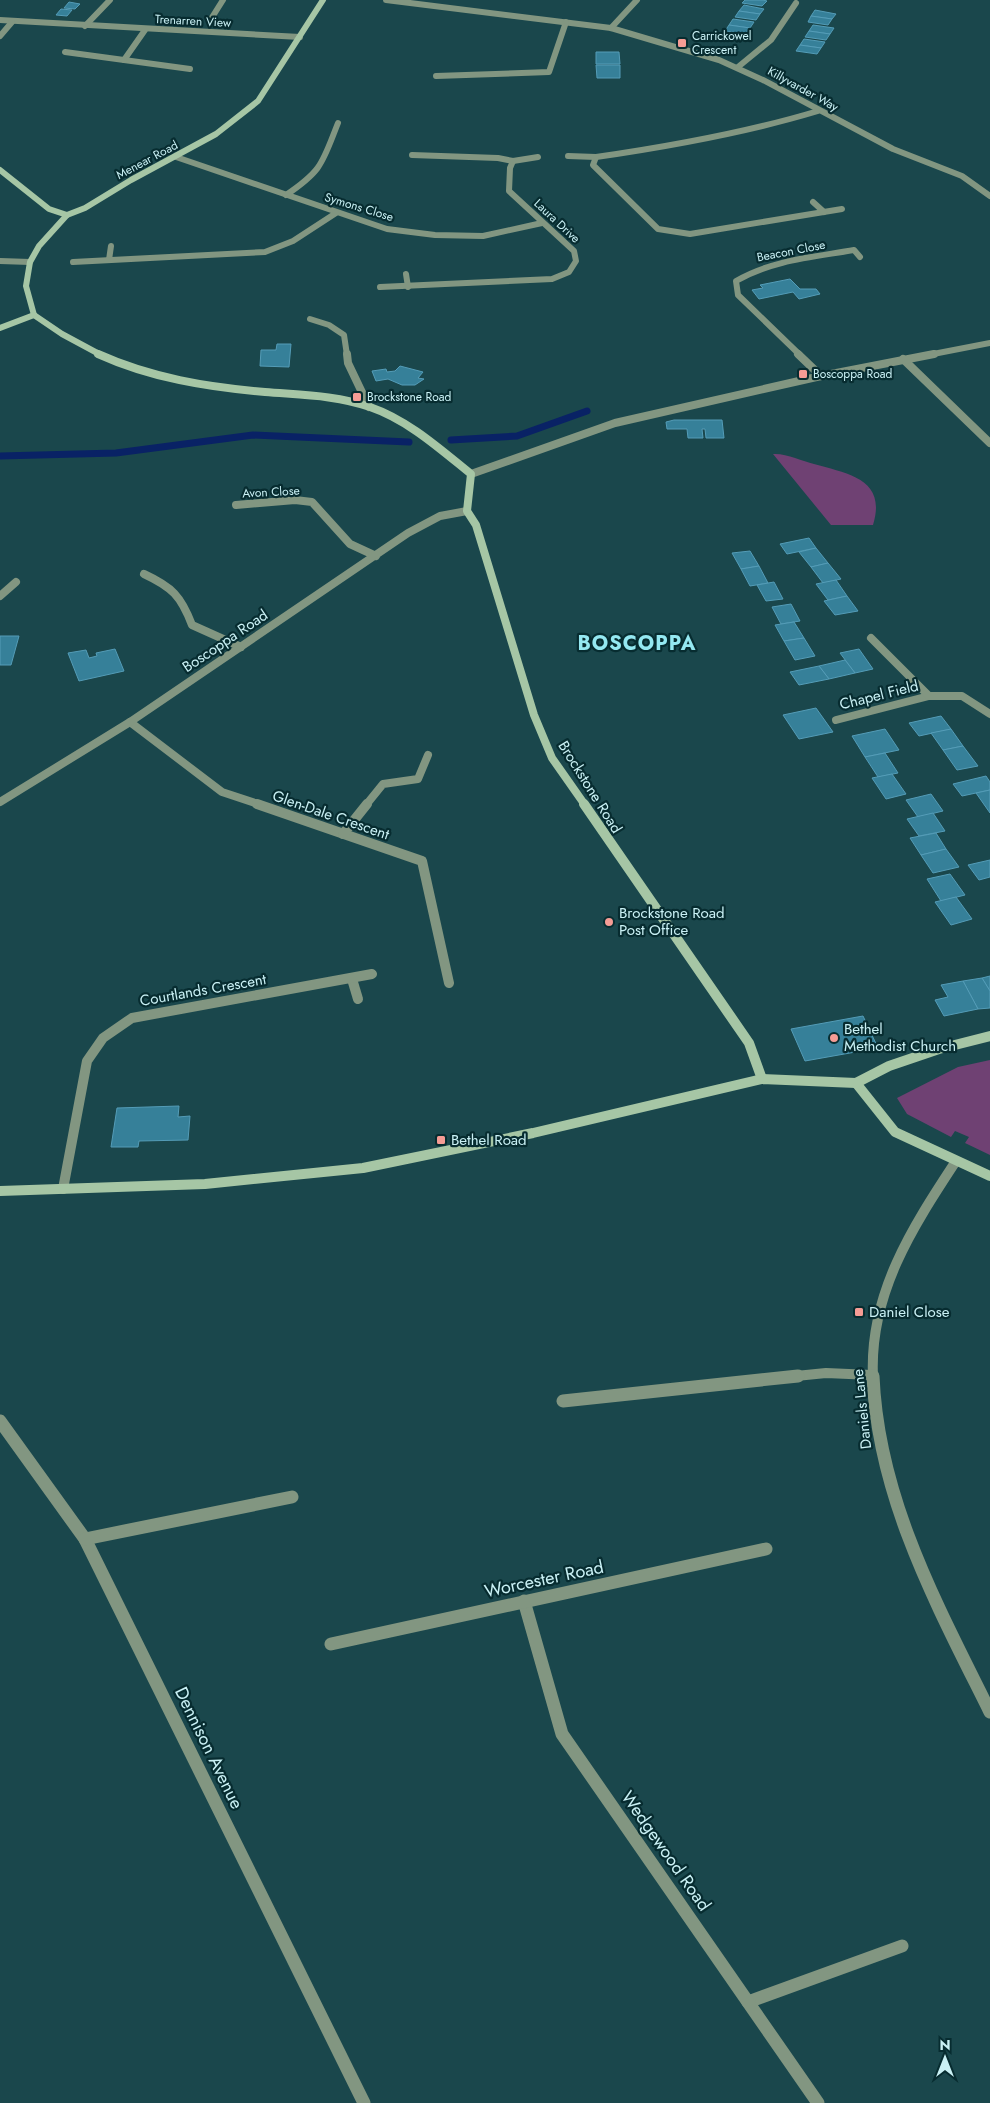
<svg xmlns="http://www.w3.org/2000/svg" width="990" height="2103" font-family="Jost,sans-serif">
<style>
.green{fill:#6f4173}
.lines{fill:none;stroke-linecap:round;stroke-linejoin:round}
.stream{stroke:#092265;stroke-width:7}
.building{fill:#368099;stroke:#549cb7}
.lane-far2{stroke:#829681;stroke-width:6}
.lane-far1{stroke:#829681;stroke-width:8}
.lane{stroke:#829681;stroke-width:13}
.street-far3{stroke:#829681;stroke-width:6}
.street-far2{stroke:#829681;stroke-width:8}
.street-far1{stroke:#829681;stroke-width:10}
.street{stroke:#829681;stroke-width:13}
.secondary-far2{stroke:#a6c6a5;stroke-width:6}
.secondary-far1{stroke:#a6c6a5;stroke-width:8}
.secondary{stroke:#a6c6a5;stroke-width:10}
.poi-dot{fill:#f59c95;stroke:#072c30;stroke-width:2}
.labels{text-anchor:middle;stroke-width:4.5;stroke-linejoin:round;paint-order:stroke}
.far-street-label{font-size:12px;fill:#caf1f5;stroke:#072c30}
.far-poi-label{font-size:12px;fill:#caf1f5;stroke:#072c30;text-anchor:start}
.street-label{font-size:15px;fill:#caf1f5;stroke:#072c30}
.poi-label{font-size:15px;fill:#caf1f5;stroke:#072c30;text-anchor:start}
.near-street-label{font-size:18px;fill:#caf1f5;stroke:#072c30}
.district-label{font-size:20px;font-weight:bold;letter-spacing:1px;fill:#94e8f1;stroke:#072c30}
</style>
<rect width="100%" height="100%" fill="#1a474c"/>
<g class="green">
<path d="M773,454C786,453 802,461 814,464C849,474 887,479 873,525H831Z"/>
<polygon points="990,1060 990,1155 965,1143 969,1137 955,1131 951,1137 907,1114 897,1098 958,1067"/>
</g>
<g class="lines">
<g class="stream">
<polyline points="451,440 517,436 587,411"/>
<polyline points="0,456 116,453 253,435 409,442"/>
</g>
</g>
<g class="building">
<polygon points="745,0 763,0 767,1 762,6 742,3"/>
<polygon points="69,2 80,4 75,9 64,8"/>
<polygon points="744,5 764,9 760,14 739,11"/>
<polygon points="61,9 72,10 67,16 56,15"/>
<polygon points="815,10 836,14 832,19 811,16"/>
<polygon points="739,11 760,14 756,20 735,17"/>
<polygon points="811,16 832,19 828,25 808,22"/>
<polygon points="733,19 754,22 750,28 729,25"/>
<polygon points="729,25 750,28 745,34 725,31"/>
<polygon points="813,25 834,28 830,34 809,31"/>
<polygon points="809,31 830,34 826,40 805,37"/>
<polygon points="804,39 825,42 821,48 800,45"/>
<polygon points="800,45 821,48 817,54 796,51"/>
<polygon points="596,52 619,52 620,64 596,64"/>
<polygon points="596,65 620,65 620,78 597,78"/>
<polygon points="790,279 800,289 816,289 820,294 799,299 793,292 759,299 752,290 763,288 760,285"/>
<polygon points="277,344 291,344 289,367 260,366 261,350 276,350"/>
<polygon points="400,366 423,372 418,378 424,379 415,385 402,385 388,379 376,381 372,371 386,369 387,372 395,371"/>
<polygon points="674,420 722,420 724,438 706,438 705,429 702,429 703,438 688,438 687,429 667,429 666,422"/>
<polygon points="809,538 816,548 787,554 780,544"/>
<polygon points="816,548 828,563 811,567 799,552"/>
<polygon points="750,551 759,566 741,569 732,553"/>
<polygon points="828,563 841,579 823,583 811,567"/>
<polygon points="759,566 768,583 750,586 741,569"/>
<polygon points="836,580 847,596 828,600 816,584"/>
<polygon points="774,582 783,599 766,601 757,585"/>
<polygon points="847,596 858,611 835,615 824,601"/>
<polygon points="791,604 800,621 781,624 772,607"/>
<polygon points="794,622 804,638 784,641 775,625"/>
<polygon points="0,636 19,636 11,665 0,665"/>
<polygon points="804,638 815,656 795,660 784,641"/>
<polygon points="115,649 124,671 79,681 68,653 86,650 89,658 97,656 96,653"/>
<polygon points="859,649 873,669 855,673 840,653"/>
<polygon points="845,660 855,673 829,679 819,666"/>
<polygon points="819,666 829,679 799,685 790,672"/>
<polygon points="816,708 833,732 799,739 783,715"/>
<polygon points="941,716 951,729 919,736 909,723"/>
<polygon points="885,729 899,750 865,757 852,736"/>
<polygon points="951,729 963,746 943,750 931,733"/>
<polygon points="963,746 978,766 957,770 943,750"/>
<polygon points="885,753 898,773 878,777 865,757"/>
<polygon points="892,774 906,794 886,799 872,778"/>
<polygon points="986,776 990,782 990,790 962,796 953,784"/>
<polygon points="990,790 990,813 976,793"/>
<polygon points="931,794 943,811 918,817 906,800"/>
<polygon points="933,813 945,831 919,836 907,819"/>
<polygon points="936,833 946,849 921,855 910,838"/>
<polygon points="946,849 959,867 933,873 921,855"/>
<polygon points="990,860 990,877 979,880 968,865"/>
<polygon points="950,874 965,895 941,901 927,879"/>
<polygon points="956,897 972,919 951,925 935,902"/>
<polygon points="990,976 990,991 982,978"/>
<polygon points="982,978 990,991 990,1008 978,1009 963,981"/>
<polygon points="963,981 978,1009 944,1016 935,1000 948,997 941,985"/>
<polygon points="863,1016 878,1048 805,1061 791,1029"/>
<polygon points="179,1106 178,1117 190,1116 188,1140 139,1141 138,1147 111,1147 117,1108"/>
</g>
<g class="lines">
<polyline class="lane-far2" points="310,319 329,325 344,335 347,355"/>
<g class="lane-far1">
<polyline points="347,354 348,363 369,407"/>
<path d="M144,574C172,587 181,596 192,625L241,647"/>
<polyline points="0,596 16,582"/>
<polyline points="836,720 929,696"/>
</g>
<polyline class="lane" points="748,2002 902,1946"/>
<g class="street-far3">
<polyline points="386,0 611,28 719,60 763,80 893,149 962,176 990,196"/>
<polyline points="211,19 223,0"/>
<polyline points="0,20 300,37"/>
<polyline points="85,26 110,0"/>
<polyline points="611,28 637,0"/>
<polyline points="145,30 124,60 190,69"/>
<polyline points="0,36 12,22"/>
<polyline points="65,52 124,60"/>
<polyline points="738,67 771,40 796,3"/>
<polyline points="436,76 549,72 566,22"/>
<path d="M818,111C745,133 672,146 596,157L593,165L658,229L690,234L842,209"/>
<polyline points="568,156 596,157"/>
<polyline points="176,157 387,229 435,235 483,236 542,223"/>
<polyline points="513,161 538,157"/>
<path d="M286,195C323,170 322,163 338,123"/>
<polyline points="813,202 824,212"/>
<polyline points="109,260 111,246"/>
<polyline points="0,261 30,262"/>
<polyline points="73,262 265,252 293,241 336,213"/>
<polyline points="406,274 408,287"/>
<polyline points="380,287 552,279 569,272 576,261 574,251 509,191 510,168 513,161 498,158 412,155"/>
<path d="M800,355L738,295L736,281C772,260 814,257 854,250L860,257"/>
<polyline points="928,355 990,343"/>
</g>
<g class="street-far2">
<polyline points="798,354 821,376"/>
<polyline points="903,359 990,443"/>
<polyline points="471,474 615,423 821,376 934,354"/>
<polyline points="236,505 295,500 312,502 350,544 376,556"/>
<polyline points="871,638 929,696 962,696 990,714"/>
<polyline points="130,722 222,792 261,805"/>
<polyline points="0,802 130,722 408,533 440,516 467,511"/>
<polyline points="366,805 383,784 418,779 428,755"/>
</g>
<g class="street-far1">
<polyline points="257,804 422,861 449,983"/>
<polyline points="343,834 367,804"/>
<polyline points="352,979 358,999"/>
<polyline points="63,1189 87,1061 103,1038 132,1018 372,974"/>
<polyline points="786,1377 826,1373 872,1375"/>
<path d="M873,1377C869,1294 912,1228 956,1161"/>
</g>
<g class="street">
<path d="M873,1376C878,1498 937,1605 990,1712"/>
<polyline points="563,1401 798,1376"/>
<polyline points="0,1421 85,1539 364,2103"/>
<polyline points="85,1539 292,1497"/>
<polyline points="524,1601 562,1734 818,2103"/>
<polyline points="331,1644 766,1549"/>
</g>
<g class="secondary-far2">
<polyline points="0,170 49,209 67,215"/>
<polyline points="34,315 62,334 101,355"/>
<polyline points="34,315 26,286 30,262 39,246 67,215 85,208 131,180 216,134 258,101 323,0"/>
<polyline points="0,328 34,315"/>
</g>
<path class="secondary-far1" d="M98,354C151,378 207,387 265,392C300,395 336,395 370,407C408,420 440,449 471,474L467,511L476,525L534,715L552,758L585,805"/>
<g class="secondary">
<polyline points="584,804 749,1043 762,1079"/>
<polyline points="856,1083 895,1132 990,1176"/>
<polyline points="0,1191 205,1184 363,1168 533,1133 762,1079 856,1083 889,1066 939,1049 990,1036"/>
</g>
</g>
<g class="poi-dot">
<rect x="677" y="38" width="10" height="10" rx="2.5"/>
<rect x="798" y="369" width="10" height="10" rx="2.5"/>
<rect x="352" y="392" width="10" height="10" rx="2.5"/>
<circle cx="609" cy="922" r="5"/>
<circle cx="834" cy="1038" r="5"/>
<rect x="436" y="1135" width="10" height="10" rx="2.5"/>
<rect x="854" y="1307" width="10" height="10" rx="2.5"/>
</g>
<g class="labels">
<g class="far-street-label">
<text transform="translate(193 21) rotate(3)" y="4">Trenarren View</text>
<text transform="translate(803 89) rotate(29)" y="4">Killyvarder Way</text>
<text transform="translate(147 160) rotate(-28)" y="4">Menear Road</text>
<text transform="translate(359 207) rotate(17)" y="4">Symons Close</text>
<text transform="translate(557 221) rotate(43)" y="4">Laura Drive</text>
<text transform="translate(791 251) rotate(-11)" y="4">Beacon Close</text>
<text transform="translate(271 492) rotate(-3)" y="4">Avon Close</text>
</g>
<g class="far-poi-label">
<text x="692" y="40">Carrickowel<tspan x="692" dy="14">Crescent</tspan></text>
<text x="813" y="378">Boscoppa Road</text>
<text x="367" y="401">Brockstone Road</text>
</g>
<g class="street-label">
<text transform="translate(225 641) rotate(-34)" y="5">Boscoppa Road</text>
<text transform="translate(879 695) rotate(-14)" y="5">Chapel Field</text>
<text transform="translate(590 787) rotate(58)" y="5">Brockstone Road</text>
<text transform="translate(331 815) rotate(19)" y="5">Glen-Dale Crescent</text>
<text transform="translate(203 990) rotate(-10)" y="5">Courtlands Crescent</text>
<text transform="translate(862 1409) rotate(-96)" y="5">Daniels Lane</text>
</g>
<g class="poi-label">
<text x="619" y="918">Brockstone Road<tspan x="619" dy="17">Post Office</tspan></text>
<text x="844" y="1034">Bethel<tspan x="844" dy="17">Methodist Church</tspan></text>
<text x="451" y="1145">Bethel Road</text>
<text x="869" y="1317">Daniel Close</text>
</g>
<g class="near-street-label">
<text transform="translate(544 1579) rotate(-12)" y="6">Worcester Road</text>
<text transform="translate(209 1748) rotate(64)" y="6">Dennison Avenue</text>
<text transform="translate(666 1851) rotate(55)" y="6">Wedgewood Road</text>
</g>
<g class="district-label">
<text x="637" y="650">BOSCOPPA</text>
</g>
</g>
<g transform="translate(945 2058)" stroke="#072c30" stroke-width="4" paint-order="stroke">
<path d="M0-4L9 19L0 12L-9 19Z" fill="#caf1f5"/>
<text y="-8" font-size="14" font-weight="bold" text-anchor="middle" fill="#caf1f5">N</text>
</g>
</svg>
